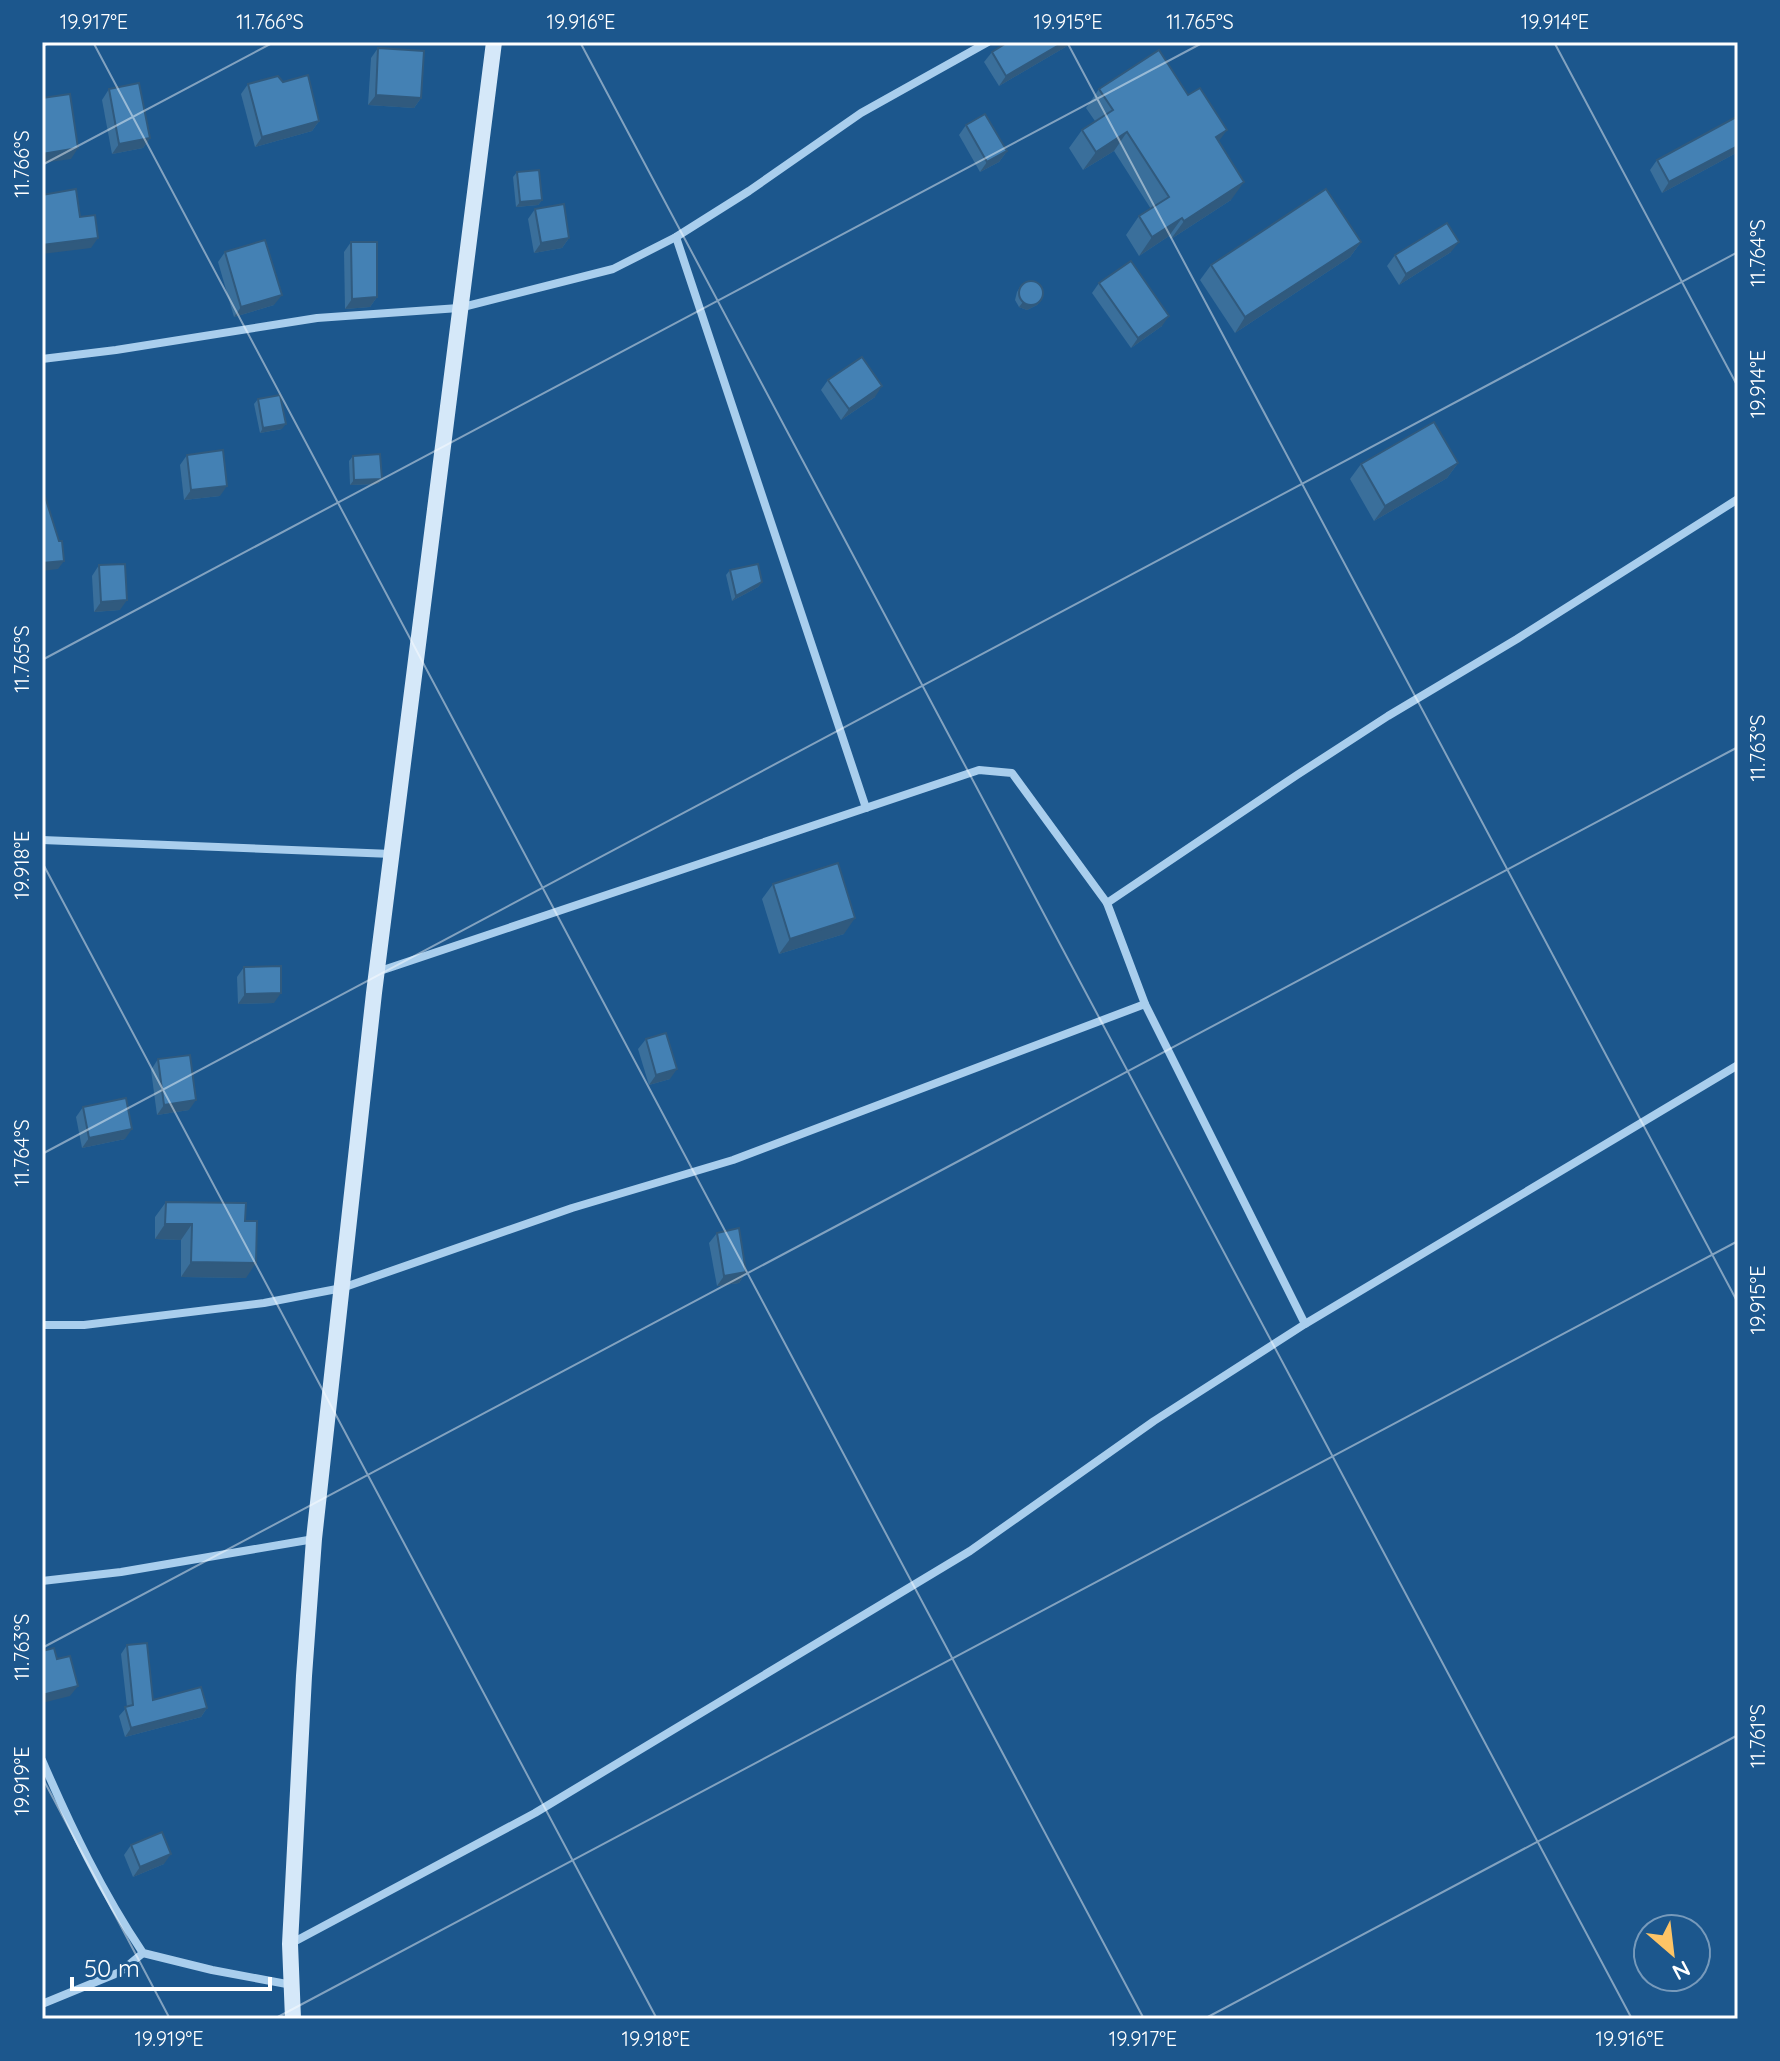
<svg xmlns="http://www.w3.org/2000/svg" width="1780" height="2061" font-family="Quicksand,sans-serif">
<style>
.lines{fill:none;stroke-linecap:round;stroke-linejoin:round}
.street{stroke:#a9ceed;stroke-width:8}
.secondary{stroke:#d5e8f9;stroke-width:16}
.wall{fill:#3a6f9b}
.shaded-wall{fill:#305a7e}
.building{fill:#4481b4;stroke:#305a7e;stroke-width:2}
.ticks{fill:none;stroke:#fff;stroke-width:2;stroke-opacity:0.45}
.neatline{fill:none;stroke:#fff;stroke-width:3}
.ticks-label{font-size:20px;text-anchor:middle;fill:#fff}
</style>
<rect width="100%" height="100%" fill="#1c578d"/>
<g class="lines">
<g class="street">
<polyline points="42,42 44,42"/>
<polyline points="676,237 866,808"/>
<polyline points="42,359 116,350 317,318 459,308 613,269 676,237 749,191 861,113 988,42"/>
<polyline points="42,840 392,854"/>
<polyline points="1107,903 1297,775 1388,716 1517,639 1738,499"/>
<polyline points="377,972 979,770 1012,773 1107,903 1145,1004 1305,1324"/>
<polyline points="42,1325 84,1325 264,1303 342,1288 572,1208 733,1160 1145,1004"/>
<polyline points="42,1581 121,1572 314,1539"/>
<path d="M42,1760C71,1827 102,1892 143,1953L212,1970L292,1985"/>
<polyline points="290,1944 535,1813 970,1551 1154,1421 1305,1324 1738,1065"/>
<polyline points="42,2004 120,1972 143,1953"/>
</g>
<polyline class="secondary" points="293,2019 290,1944 304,1676 314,1539 374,993 494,42"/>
</g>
<g class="wall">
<polygon points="1008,42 1074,42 999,86 984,62 992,52"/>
<polygon points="378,48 421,98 414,108 368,105 371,58"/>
<polygon points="283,82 319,121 312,131 255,147 241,94 248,84"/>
<polygon points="109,89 150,138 143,148 112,154 102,100"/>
<polygon points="1099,89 1219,141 1231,200 1171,239 1169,236 1139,256 1126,235 1139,216 1151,209 1114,151 1083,170 1069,148 1082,130 1095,121 1086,108"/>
<polygon points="1738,116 1738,152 1662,193 1650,170 1657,160"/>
<polygon points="966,125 1007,151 999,162 980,172 959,135"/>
<polygon points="517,172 542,200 538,205 516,207 513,177"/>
<polygon points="535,209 569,238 562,248 534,253 528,219"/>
<polygon points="351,242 377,297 370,307 345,309 344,252"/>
<polygon points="1361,242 1350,257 1235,333 1200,280 1211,265"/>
<polygon points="225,252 274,305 234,317 218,262"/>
<polygon points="1451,252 1399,285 1387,266 1395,255"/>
<polygon points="1099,283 1162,326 1131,348 1092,293"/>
<polygon points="1020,287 1041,300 1037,305 1027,310 1019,307 1015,300 1017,292"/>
<polygon points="828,380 875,397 841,420 821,390"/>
<polygon points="258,399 282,429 260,433 254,404"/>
<polygon points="187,455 220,496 184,500 180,465"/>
<polygon points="353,456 382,479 378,484 350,485 349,461"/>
<polygon points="1458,463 1447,478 1374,521 1350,479 1361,464"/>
<polygon points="99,565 120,610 94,612 92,576"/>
<polygon points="730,570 762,582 758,587 732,601 726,575"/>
<polygon points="773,884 844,934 779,954 762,899"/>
<polygon points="244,967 274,1003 238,1004 237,977"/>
<polygon points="646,1039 670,1079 649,1085 638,1049"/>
<polygon points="158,1059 189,1110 157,1115 151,1070"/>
<polygon points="83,1107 125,1139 82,1148 76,1117"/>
<polygon points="166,1202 246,1203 246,1278 181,1277 181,1240 155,1239 155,1217"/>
<polygon points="717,1233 746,1272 739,1283 717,1286 709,1243"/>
<polygon points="127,1645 153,1700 207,1708 201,1717 125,1737 119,1716 127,1707 121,1654"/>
<polygon points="131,1845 164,1864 133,1877 124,1855"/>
</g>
<g class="shaded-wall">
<polygon points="1064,42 1074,42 999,86 1006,76"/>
<polygon points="376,95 421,98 414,108 368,105"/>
<polygon points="319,121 312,131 255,147 262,137"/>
<polygon points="1227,130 1214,148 1216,137"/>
<polygon points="1127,132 1114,151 1083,170 1096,152"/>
<polygon points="150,138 143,148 112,154 119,144"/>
<polygon points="1738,146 1738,152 1662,193 1669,182"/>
<polygon points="78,148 71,159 42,163 42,154"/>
<polygon points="1007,151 999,162 980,172 987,162"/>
<polygon points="1244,182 1231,200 1171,239 1184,221"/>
<polygon points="542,200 538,205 516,207 520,202"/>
<polygon points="1182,218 1169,236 1139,256 1152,237"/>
<polygon points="98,238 91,248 42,254 42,245"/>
<polygon points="569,238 562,248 534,253 541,243"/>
<polygon points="1361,242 1350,257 1235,333 1245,317"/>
<polygon points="1459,242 1451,252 1399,285 1406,274"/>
<polygon points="282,295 274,305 234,317 241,307"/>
<polygon points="377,297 370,307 345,309 352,299"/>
<polygon points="1041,300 1037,305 1027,310 1019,307 1023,302"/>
<polygon points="1169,316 1162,326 1131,348 1138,338"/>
<polygon points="882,386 875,397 841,420 849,409"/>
<polygon points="286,424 282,429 260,433 263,428"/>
<polygon points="1458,463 1447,478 1374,521 1385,506"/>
<polygon points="382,479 378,484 350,485 354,480"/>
<polygon points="227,486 220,496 184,500 191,490"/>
<polygon points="64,561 58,569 42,571 42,563"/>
<polygon points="762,582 758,587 732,601 736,596"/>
<polygon points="127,600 120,610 94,612 101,602"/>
<polygon points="855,918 844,934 779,954 790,939"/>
<polygon points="281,993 274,1003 238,1004 245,994"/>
<polygon points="677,1069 670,1079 649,1085 656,1075"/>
<polygon points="196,1100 189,1110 157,1115 164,1105"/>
<polygon points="132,1129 125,1139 82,1148 89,1138"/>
<polygon points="165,1224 192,1224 181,1240 155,1239"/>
<polygon points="191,1262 256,1263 246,1278 181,1277"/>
<polygon points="746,1272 739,1283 717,1286 724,1276"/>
<polygon points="78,1686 70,1696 42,1703 42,1695"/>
<polygon points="207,1708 201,1717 125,1737 131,1728"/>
<polygon points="171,1854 164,1864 133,1877 140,1867"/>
</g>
<g class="building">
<polygon points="1008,42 1064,42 1006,76 992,52"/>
<polygon points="378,48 424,51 421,98 376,95"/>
<polygon points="1159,50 1188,95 1200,88 1227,130 1216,137 1244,182 1184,221 1182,218 1152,237 1139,216 1169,197 1127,132 1096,152 1082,130 1113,110 1099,89"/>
<polygon points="308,75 319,121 262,137 248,84 278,76 283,82"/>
<polygon points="139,83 150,138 119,144 109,89"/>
<polygon points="70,94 78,148 42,154 42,98"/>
<polygon points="985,114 1007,151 987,162 966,125"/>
<polygon points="1738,116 1738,146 1669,182 1657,160"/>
<polygon points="539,170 542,200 520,202 517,172"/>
<polygon points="76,189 80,217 95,215 98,238 42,245 42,195"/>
<polygon points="1326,189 1361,242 1245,317 1211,265"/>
<polygon points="564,204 569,238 541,243 535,209"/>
<polygon points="1447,223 1459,242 1406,274 1395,255"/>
<polygon points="265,240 282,295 241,307 225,252"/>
<polygon points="351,242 377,242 377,297 352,299"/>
<polygon points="1131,261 1169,316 1138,338 1099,283"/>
<circle cx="1031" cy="293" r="12"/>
<polygon points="862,357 882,386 849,409 828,380"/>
<polygon points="280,395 286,424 263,428 258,399"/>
<polygon points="1434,422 1458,463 1385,506 1361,464"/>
<polygon points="223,450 227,486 191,490 187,455"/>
<polygon points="380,454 382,479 354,480 353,456"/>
<polygon points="42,487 59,541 62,541 64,561 42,563"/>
<polygon points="125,564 127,600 101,602 99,565"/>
<polygon points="758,564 762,582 736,596 730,570"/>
<polygon points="838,863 855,918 790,939 773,884"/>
<polygon points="281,966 281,993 245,994 244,967"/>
<polygon points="666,1033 677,1069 656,1075 646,1039"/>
<polygon points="190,1055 196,1100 164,1105 158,1059"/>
<polygon points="126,1098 132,1129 89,1138 83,1107"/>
<polygon points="166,1202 246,1203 245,1221 257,1221 256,1263 191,1262 192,1224 165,1224"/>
<polygon points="739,1228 746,1272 724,1276 717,1233"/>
<polygon points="147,1643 153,1700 201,1687 207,1708 131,1728 125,1707 133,1705 127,1645"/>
<polygon points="54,1648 57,1659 70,1656 78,1686 42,1695 42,1651"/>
<polygon points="162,1832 171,1854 140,1867 131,1845"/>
</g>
<path class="ticks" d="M93,42L1144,2019M580,42L1632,2019M1067,42L1738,1303M1554,42L1738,387M42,165L274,42M42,660L1204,42M42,862L657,2019M42,1154L1738,252M42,1648L1738,747M42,1777L170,2019M274,2019L1738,1241M1204,2019L1738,1735"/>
<rect width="1780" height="2061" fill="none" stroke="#1c578d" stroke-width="88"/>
<g transform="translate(1672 1953) rotate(152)"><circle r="38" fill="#1c578d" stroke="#779abb" stroke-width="2"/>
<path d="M0-6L14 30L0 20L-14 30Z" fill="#fdc466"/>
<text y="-12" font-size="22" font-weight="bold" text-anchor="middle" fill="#ffffff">N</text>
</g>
<path d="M72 1977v12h198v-12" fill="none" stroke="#ffffff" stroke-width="4"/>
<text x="84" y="1977" font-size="24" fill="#ffffff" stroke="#1c578d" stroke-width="6" paint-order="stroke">50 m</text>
<rect x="44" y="44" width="1692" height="1973" class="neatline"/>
<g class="ticks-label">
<text x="94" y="29">19.917°E</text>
<text x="270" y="29">11.766°S</text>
<text x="581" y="29">19.916°E</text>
<text x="1068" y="29">19.915°E</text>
<text x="1200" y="29">11.765°S</text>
<text x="1555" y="29">19.914°E</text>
<text transform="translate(22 164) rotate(-90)" y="7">11.766°S</text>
<text transform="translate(1758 253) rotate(-90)" y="7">11.764°S</text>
<text transform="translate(1758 384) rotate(-90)" y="7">19.914°E</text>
<text transform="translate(22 659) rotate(-90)" y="7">11.765°S</text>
<text transform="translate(1758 748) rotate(-90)" y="7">11.763°S</text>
<text transform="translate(22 865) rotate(-90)" y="7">19.918°E</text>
<text transform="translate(22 1153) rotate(-90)" y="7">11.764°S</text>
<text transform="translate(1758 1300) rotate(-90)" y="7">19.915°E</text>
<text transform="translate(22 1647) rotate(-90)" y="7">11.763°S</text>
<text transform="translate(1758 1736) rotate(-90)" y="7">11.761°S</text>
<text transform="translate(22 1781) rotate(-90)" y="7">19.919°E</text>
<text x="169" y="2046">19.919°E</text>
<text x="656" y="2046">19.918°E</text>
<text x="1143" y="2046">19.917°E</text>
<text x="1630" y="2046">19.916°E</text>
</g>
</svg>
